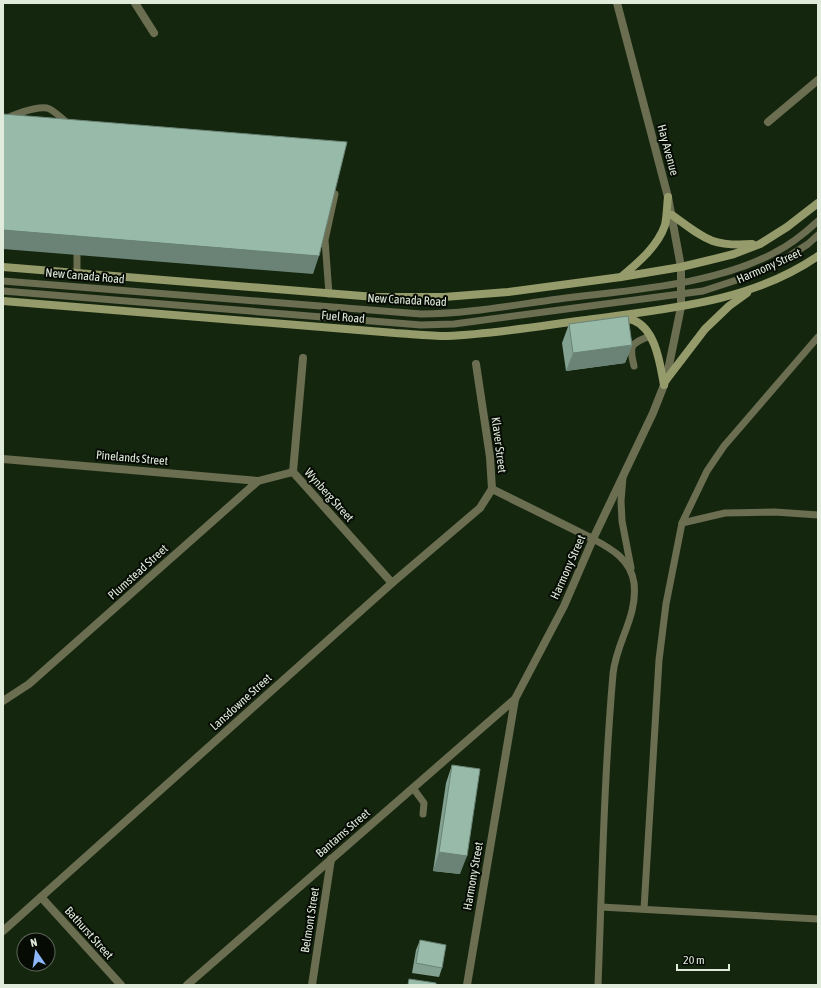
<svg xmlns="http://www.w3.org/2000/svg" width="821" height="988" font-family="'Asap Condensed',sans-serif">
<style>
.lines{fill:none;stroke-linecap:round;stroke-linejoin:round}
.lane{stroke:#6b6e50;stroke-width:7}
.street{stroke:#6b6e50;stroke-width:8}
.secondary{stroke:#959b6a;stroke-width:8}
.wall{fill:#83a191}
.shaded-wall{fill:#6a8376}
.building{fill:#98bba9;stroke:#6a8376}
.labels{text-anchor:middle;stroke-width:4;stroke-linejoin:round;paint-order:stroke}
.street-label{font-size:12px;fill:#e0ebdc;stroke:#060c04}
</style>
<rect width="100%" height="100%" fill="#15260f"/>
<g class="lines">
<g class="lane">
<path d="M3,120C13,115 35,106 47,108C54,110 60,117 66,122V127"/>
<polyline points="77,273 77,246"/>
<path d="M3,281L421,314C467,314 513,305 559,299C628,290 712,286 774,253C790,245 805,233 818,221"/>
<polyline points="3,291 421,325 454,324 703,291 752,275 783,260 808,244 818,235"/>
<polyline points="329,294 325,240 335,194"/>
<path d="M634,366C629,345 630,344 650,336"/>
<polyline points="623,477 621,501 622,521 631,568"/>
<polyline points="682,523 707,471 724,446 818,337"/>
<path d="M593,539C612,549 631,560 634,583C638,617 616,642 613,674C604,777 602,881 598,985"/>
<polyline points="413,788 424,803 423,814"/>
<polyline points="601,907 818,919"/>
<polyline points="644,909 659,660 666,604 682,523 725,513 775,512 818,515"/>
</g>
<g class="street">
<polyline points="135,3 154,33"/>
<polyline points="768,122 818,80"/>
<polyline points="303,358 293,472 392,583"/>
<polyline points="476,364 490,457 492,489 593,539"/>
<polyline points="3,459 258,481"/>
<polyline points="3,701 29,684 258,481 293,472"/>
<polyline points="41,897 121,985"/>
<polyline points="3,931 392,583 480,508 492,489"/>
<polyline points="187,985 515,699"/>
<polyline points="312,985 331,859"/>
<polyline points="467,985 515,699 564,606 593,539 653,413 666,380 681,307 681,267 668,197 617,3"/>
</g>
<g class="secondary">
<path d="M672,215C704,238 711,247 752,244"/>
<polyline points="3,267 375,297 444,297 508,292 621,277 681,267 710,260 734,254 760,244 787,227 818,203"/>
<path d="M621,277C638,263 658,246 665,225C667,216 667,205 668,197"/>
<path d="M3,301L395,333C412,334 430,336 447,336C493,334 540,326 586,320C665,309 750,303 818,256"/>
<path d="M621,318C625,319 629,319 633,320C656,329 660,364 664,385"/>
<polyline points="666,380 705,329 729,306 747,293"/>
</g>
</g>
<g class="wall">
<polygon points="569,324 632,345 625,363 566,371 562,343"/>
<polygon points="452,765 460,874 433,871 446,783"/>
<polygon points="420,940 442,968 439,977 412,973 416,950"/>
</g>
<g class="shaded-wall">
<polygon points="3,230 319,256 313,274 3,249"/>
<polygon points="632,345 625,363 566,371 573,353"/>
<polygon points="439,852 467,856 460,874 433,871"/>
</g>
<g class="building">
<polygon points="3,114 347,142 319,256 3,230"/>
<polygon points="628,316 632,345 573,353 569,324"/>
<polygon points="452,765 480,769 467,856 439,852"/>
<polygon points="420,940 446,945 442,968 416,963"/>
<polygon points="409,979 436,983 436,985 408,985"/>
</g>
<g class="labels">
<g class="street-label">
<text transform="translate(668 150) rotate(75)" y="4">Hay Avenue</text>
<text transform="translate(769 266) rotate(-24)" y="4">Harmony Street</text>
<text transform="translate(85 276) rotate(5)" y="4">New Canada Road</text>
<text transform="translate(407 300) rotate(3)" y="4">New Canada Road</text>
<text transform="translate(343 317) rotate(5)" y="4">Fuel Road</text>
<text transform="translate(499 445) rotate(83)" y="4">Klaver Street</text>
<text transform="translate(132 458) rotate(5)" y="4">Pinelands Street</text>
<text transform="translate(329 495) rotate(48)" y="4">Wynberg Street</text>
<text transform="translate(568 567) rotate(-66)" y="4">Harmony Street</text>
<text transform="translate(138 572) rotate(-42)" y="4">Plumstead Street</text>
<text transform="translate(241 702) rotate(-42)" y="4">Lansdowne Street</text>
<text transform="translate(343 833) rotate(-41)" y="4">Bantams Street</text>
<text transform="translate(473 876) rotate(-80)" y="4">Harmony Street</text>
<text transform="translate(310 920) rotate(-81)" y="4">Belmont Street</text>
<text transform="translate(89 933) rotate(48)" y="4">Bathurst Street</text>
</g>
</g>
<rect width="821" height="988" fill="none" stroke="#e0ebdc" stroke-width="8"/>
<g transform="translate(36 952) rotate(347)"><circle r="19" fill="#060c04" stroke="#5d655a"/>
<path d="M0-3L7 15L0 10L-7 15Z" fill="#8db9fc"/>
<text y="-6" font-size="11" font-weight="bold" text-anchor="middle" fill="#e0ebdc">N</text>
</g>
<path d="M677 964v6h52v-6" fill="none" stroke="#e0ebdc" stroke-width="2"/>
<text x="683" y="964" font-size="12" fill="#e0ebdc" stroke="#060c04" stroke-width="3" paint-order="stroke">20 m</text>
</svg>
